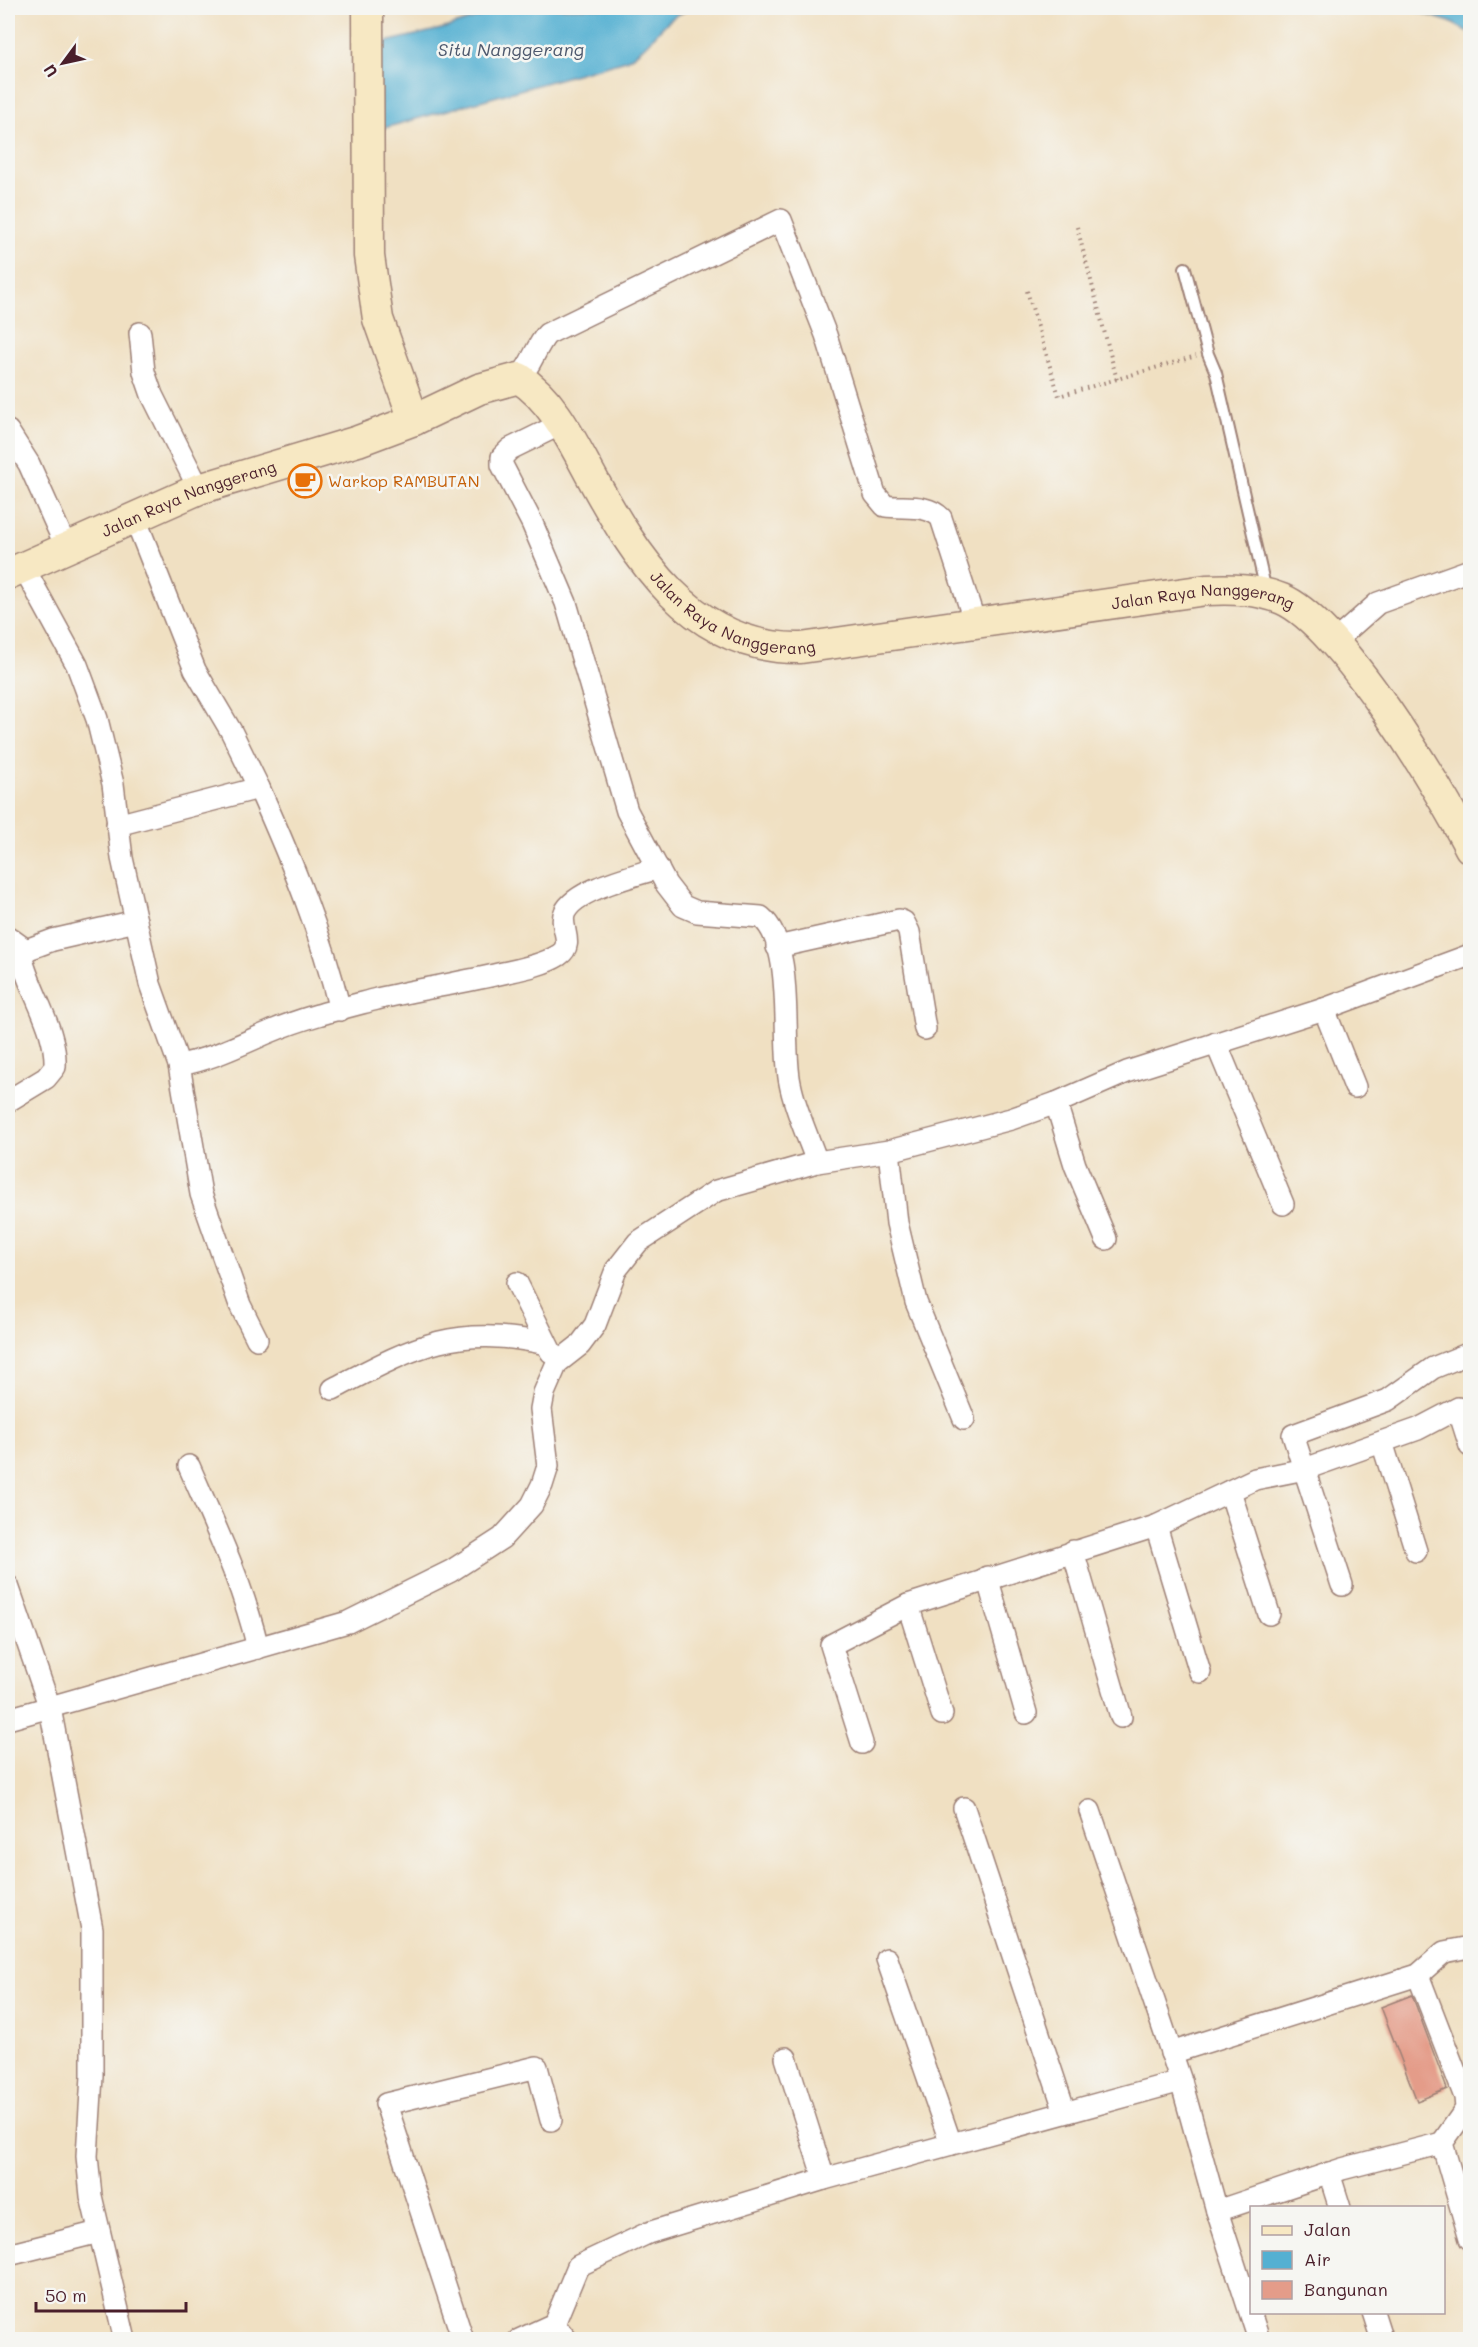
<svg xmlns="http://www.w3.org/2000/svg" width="1478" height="2347" font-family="Mali,sans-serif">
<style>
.water{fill:#54b0d2;stroke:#4f687e;stroke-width:1.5}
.building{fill:#e49c89}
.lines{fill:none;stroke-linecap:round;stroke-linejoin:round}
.lane-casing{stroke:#9d8076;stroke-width:14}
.street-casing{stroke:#9d8076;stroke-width:24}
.secondary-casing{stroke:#9d8076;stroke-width:33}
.path{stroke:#9d8076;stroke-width:4;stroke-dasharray:1.5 4.5;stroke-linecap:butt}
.lane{stroke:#fff;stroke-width:10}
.street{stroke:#fff;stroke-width:21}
.secondary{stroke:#f7e8c3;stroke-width:30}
.labels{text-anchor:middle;stroke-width:5;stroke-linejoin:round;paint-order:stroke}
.food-label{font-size:16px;fill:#c56008;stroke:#f6f6f2;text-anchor:start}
.street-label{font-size:16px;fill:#4a1f2b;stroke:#f6f6f2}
.water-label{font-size:18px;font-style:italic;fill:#4e596e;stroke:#f6f6f2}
</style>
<rect width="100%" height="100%" fill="#f6f6f2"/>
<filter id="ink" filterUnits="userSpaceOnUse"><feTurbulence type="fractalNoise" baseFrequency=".0167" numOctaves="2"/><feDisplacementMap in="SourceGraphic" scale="12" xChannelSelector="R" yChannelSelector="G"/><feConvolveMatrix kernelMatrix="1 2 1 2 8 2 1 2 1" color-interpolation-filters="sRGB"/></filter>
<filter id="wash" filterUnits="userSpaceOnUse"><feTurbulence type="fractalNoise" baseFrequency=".008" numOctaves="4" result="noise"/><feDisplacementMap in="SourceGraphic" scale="24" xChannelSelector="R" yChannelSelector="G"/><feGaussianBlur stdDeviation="1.35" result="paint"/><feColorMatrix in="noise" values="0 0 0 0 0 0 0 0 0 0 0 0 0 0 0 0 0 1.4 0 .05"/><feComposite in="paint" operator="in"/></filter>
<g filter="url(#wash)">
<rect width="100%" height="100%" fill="#f0e0c2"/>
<g class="water">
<path d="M508,8H698C662,13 657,43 626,60L377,130V44L441,29Z"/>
<polygon points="1406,8 1470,8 1470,33 1450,22"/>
</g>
<g id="blocks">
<polygon class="building" points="1412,1995 1447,2089 1417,2101 1381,2007"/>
</g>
</g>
<g filter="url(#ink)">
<use href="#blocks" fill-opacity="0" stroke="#9d8076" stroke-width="1.5"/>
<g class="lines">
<defs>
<polyline id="lane" points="1185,268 1208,354 1216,373 1266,591"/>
<g id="street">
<polyline points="140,333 144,372 152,395 199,489"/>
<path d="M519,378C532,365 535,348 547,334L781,220L826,335L875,494L885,506C904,509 927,503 941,518L975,623"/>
<path d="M561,424L510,449L502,457V465L532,523L566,603L627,811L666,884L683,906L697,912L761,917C796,946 781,1042 790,1083C795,1110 808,1136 817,1162"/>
<polyline points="8,431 29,464 67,549"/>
<polyline points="135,518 195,670 231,731 259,788"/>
<polyline points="24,568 77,665 97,719 113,784 122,858 150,984 179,1065 201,1194 240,1305 257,1339"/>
<polyline points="1335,641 1378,603 1470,570"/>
<path d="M117,825L259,788C292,862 321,932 340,1010"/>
<polyline points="8,937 26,950"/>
<polyline points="777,947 899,920 904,922 909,932 925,1029"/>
<polyline points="1324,1009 1355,1087"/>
<polyline points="1216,1043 1283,1204"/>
<path d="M179,1065C213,1059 241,1044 272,1031C305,1017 343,1008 377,999C419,989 461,983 503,973C521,969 543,965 559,955C576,944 558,926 565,912C576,889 634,876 658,868"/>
<path d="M8,1101L46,1078L55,1067C57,1029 31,995 22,959L26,950L53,940L136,921"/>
<polyline points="1056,1103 1075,1165 1106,1239"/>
<polyline points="889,1151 897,1223 916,1302 964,1419"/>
<polyline points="517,1283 551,1352"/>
<path d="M333,1389C412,1348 454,1323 546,1344"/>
<polyline points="1382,1442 1416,1551"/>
<path d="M189,1466C215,1526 243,1584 258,1648"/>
<polyline points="1230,1491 1269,1614"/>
<polyline points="1156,1526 1200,1672"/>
<polyline points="1073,1551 1121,1717"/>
<polyline points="987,1577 1026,1713"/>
<polyline points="1342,1585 1293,1435 1388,1400 1433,1368 1470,1353"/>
<polyline points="8,1586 50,1708 92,1929 92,2076 87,2156 91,2196 125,2340"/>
<polyline points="908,1605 942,1714"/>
<polyline points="8,1719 348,1622 451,1571 502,1538 532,1505 542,1485 548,1466 541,1409 544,1393 557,1363 580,1345 595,1325 616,1270 638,1242 716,1191 817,1162 889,1151 1011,1119 1056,1103 1127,1072 1324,1009 1470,955"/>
<polyline points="862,1743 831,1645 908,1605 1156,1526 1255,1479 1305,1469 1418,1429 1458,1408 1470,1446"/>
<polyline points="964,1808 1065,2112"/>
<polyline points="1090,1811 1181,2081 1217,2211 1259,2340"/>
<polyline points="887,1959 951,2144"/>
<polyline points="1418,1975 1465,2097 1466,2109 1442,2143 1470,2239"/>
<polyline points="1171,2053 1418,1975 1444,1952 1470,1947"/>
<polyline points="786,2058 824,2179"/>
<polyline points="1329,2173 1340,2208"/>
<polyline points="1217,2211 1342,2169 1442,2143"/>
<polyline points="8,2255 99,2232"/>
<polyline points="1373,2312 1382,2340"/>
<polyline points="554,2324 567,2340"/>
<polyline points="463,2340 386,2104 537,2067 551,2120"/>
<polyline points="519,2340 554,2324 578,2266 648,2233 824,2179 1181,2081"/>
</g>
<g id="secondary">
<polyline points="368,8 369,256 378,319 414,420"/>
<path id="s1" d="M8,574L199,489L358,441L414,420L479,389L519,378C552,399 571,439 589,472C635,557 692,650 801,648L1206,590C1232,589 1258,589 1282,599C1341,624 1440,789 1470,848"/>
</g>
</defs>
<use href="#lane" class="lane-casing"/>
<use href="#street" class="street-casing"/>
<use href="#secondary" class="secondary-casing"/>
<g class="path">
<polyline points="1077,227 1117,380"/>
<polyline points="1027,291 1059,396 1196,356"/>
</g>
<use href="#lane" class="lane"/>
<use href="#street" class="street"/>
<use href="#secondary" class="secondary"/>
</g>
</g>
<defs>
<symbol id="cafe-ring" viewBox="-11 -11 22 22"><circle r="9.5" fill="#f6f6f2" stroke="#e8710a" stroke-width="1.5"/><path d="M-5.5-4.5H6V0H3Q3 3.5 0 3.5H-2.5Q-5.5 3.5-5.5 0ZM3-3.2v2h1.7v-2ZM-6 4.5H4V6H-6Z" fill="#e8710a"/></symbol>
</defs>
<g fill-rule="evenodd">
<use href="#cafe-ring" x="286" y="462" width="38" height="38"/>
</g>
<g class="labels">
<g class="food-label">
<text x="328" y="487">Warkop RAMBUTAN</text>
</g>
<g class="street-label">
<text dy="6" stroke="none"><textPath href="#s1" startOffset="196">Jalan Raya Nanggerang</textPath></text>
<text dy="6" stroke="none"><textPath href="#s1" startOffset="880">Jalan Raya Nanggerang</textPath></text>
<text dy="6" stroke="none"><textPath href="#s1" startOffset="1365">Jalan Raya Nanggerang</textPath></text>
</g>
<g class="water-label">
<text x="511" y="56">Situ Nanggerang</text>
</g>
</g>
<rect width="1478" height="2347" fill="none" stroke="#f6f6f2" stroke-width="30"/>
<rect x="1250" y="2206" width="195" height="108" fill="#f6f6f2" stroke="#b1a0a2" stroke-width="1.5"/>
<rect x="1262" y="2226" width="30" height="9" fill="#f7e8c3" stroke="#b1a0a2" stroke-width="1.5"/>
<text x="1304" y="2236" font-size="18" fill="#4a1f2b">Jalan</text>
<rect x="1262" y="2251" width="30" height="18" fill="#54b0d2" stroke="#b1a0a2" stroke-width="1.5"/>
<text x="1304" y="2266" font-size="18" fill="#4a1f2b">Air</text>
<rect x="1262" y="2281" width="30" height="18" fill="#e49c89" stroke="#b1a0a2" stroke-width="1.5"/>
<text x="1304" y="2296" font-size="18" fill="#4a1f2b">Bangunan</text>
<g transform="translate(63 63) rotate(237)" stroke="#f6f6f2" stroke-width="4.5" paint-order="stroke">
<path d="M0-4.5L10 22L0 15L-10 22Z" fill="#4a1f2b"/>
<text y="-9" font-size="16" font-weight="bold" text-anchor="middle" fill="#4a1f2b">U</text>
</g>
<path d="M36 2302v9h150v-9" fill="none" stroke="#4a1f2b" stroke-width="3"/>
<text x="45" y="2302" font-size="18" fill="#4a1f2b" stroke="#f6f6f2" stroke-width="4.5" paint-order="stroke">50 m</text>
</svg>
